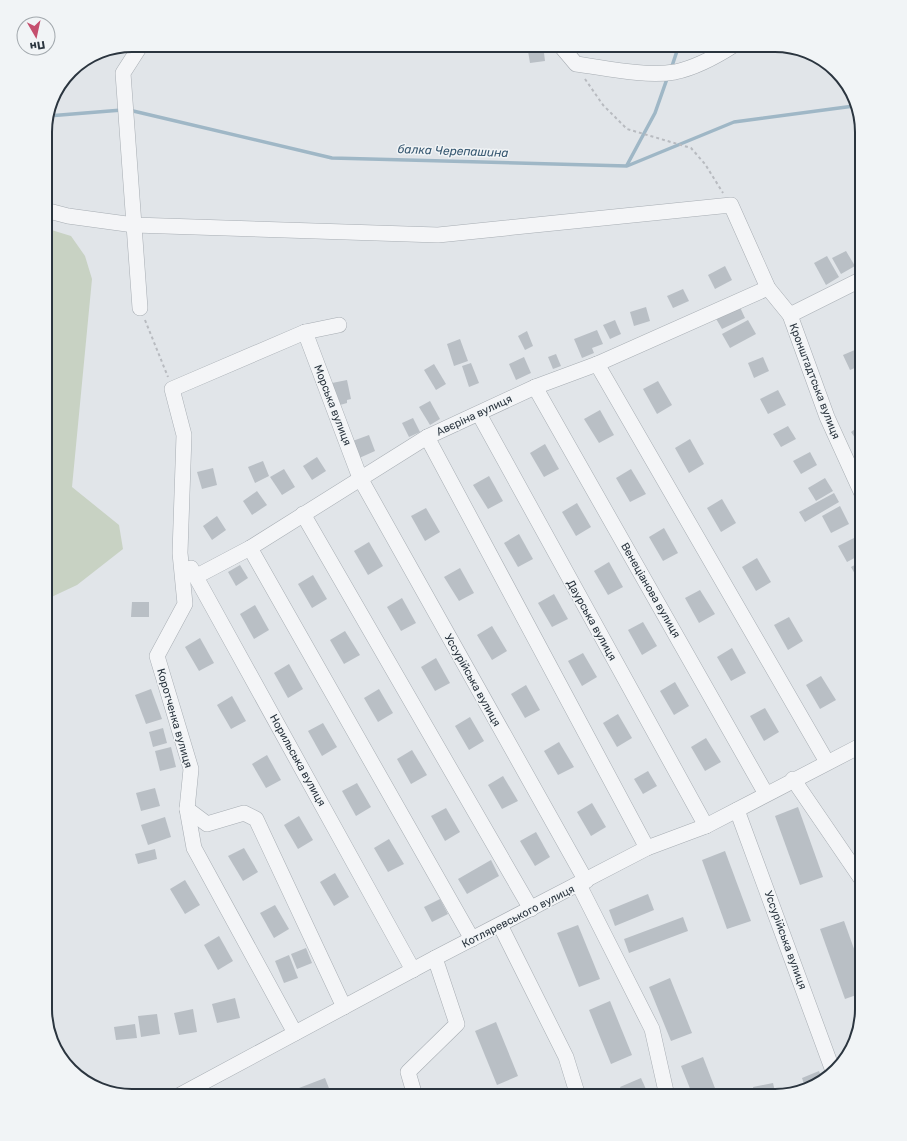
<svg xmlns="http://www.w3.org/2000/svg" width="907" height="1141" viewBox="0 0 907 1141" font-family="Rubik,sans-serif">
<rect width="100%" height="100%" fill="#e1e5e9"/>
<path fill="#c8d2c3" d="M45,228L71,236L85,256L92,279L72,487L119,525L123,549L77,585L45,600Z"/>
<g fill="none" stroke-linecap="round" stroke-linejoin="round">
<g stroke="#9fb7c6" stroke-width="3.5">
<path d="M671,69L679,45"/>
<path d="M129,110L332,158L627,166L734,122L854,106"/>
<path d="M48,116L122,110"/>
<path d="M627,165L655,113L668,76"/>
</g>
</g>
<g fill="#b9bfc5">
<path d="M527,45H543L545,61L530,63Z"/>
<path d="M846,251L855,266L841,274L832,258Z"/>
<path d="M827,256L839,277L826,285L814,263Z"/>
<path d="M725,266L732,280L715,289L708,275Z"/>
<path d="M683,289L689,301L673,308L667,296Z"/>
<path d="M739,305L745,318L722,329L715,317Z"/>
<path d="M646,307L650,321L634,326L630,312Z"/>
<path d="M615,320L621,334L610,339L603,325Z"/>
<path d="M748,320L756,334L730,348L722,334Z"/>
<path d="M597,330L603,344L592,348L594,353L582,358L574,339Z"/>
<path d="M527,331L533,346L525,350L518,336Z"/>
<path d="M460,339L468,361L454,366L447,344Z"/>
<path d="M857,349L862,359V365L850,370L843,355Z"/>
<path d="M556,354L561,366L553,369L548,357Z"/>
<path d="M524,357L531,373L516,380L509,364Z"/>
<path d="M763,357L769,371L754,378L748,363Z"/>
<path d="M471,363L479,383L469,387L462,366Z"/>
<path d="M434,364L446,384L436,390L424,370Z"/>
<path d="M347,380L351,399L347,400V403L340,405V402L337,403L332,383Z"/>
<path d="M658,381L672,405L657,414L643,389Z"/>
<path d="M862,385V400L860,401L854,389Z"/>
<path d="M778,390L786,405L768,414L760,399Z"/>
<path d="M430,401L440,419L430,425L419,407Z"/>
<path d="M600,410L614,435L599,443L584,419Z"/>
<path d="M413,418L420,432L409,437L402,423Z"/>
<path d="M862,424V444L860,445L851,432Z"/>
<path d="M788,426L796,439L781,447L773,434Z"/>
<path d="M369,435L375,451L357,459L350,442Z"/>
<path d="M690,439L704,464L689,473L675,448Z"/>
<path d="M545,444L559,469L544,477L530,453Z"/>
<path d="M810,452L817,465L801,474L793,461Z"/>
<path d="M317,457L326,471L312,480L303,466Z"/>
<path d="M263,461L269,476L255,483L248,467Z"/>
<path d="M213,468L217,485L202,489L197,472Z"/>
<path d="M284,469L295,487L282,495L270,477Z"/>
<path d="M631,469L646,494L630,502L616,478Z"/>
<path d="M489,476L503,501L488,509L473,485Z"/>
<path d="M825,478L833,491L816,501L808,488Z"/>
<path d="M257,491L267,505L252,515L243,501Z"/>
<path d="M834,493L839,502L805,522L799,512Z"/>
<path d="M722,499L736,523L721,532L707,508Z"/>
<path d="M577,503L591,527L576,536L562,512Z"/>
<path d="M840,506L849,524L831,533L822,516Z"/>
<path d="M426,508L440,532L425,541L411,516Z"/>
<path d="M217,516L226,530L212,540L203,526Z"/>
<path d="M664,528L678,553L663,561L649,537Z"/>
<path d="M519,534L533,559L518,567L504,543Z"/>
<path d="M856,537L862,547V554L847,562L838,546Z"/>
<path d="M369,542L383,566L368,575L354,551Z"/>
<path d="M757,558L771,582L756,591L742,567Z"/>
<path d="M862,561V582L860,583L851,567Z"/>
<path d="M609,562L623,587L608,595L594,571Z"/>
<path d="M240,565L248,578L236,586L228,572Z"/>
<path d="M460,568L474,593L459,601L444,577Z"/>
<path d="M313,575L327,599L312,608L298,584Z"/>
<path d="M700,590L715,614L699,623L685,598Z"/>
<path d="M554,594L568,619L552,627L538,603Z"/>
<path d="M402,598L416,623L401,631L387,607Z"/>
<path d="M132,602H149V617H131Z"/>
<path d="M255,605L269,630L254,639L240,614Z"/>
<path d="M789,617L803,641L788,650L774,625Z"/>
<path d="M643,622L657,646L642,655L628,630Z"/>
<path d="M492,626L507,651L492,660L477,635Z"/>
<path d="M345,631L360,655L344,664L330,640Z"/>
<path d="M200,638L214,663L199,671L185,647Z"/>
<path d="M732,648L746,673L731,681L717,657Z"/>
<path d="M583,653L597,677L582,686L568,661Z"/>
<path d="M436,658L450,683L435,691L421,667Z"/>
<path d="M289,664L303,689L288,698L274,673Z"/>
<path d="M821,676L836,700L820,709L806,685Z"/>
<path d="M675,682L689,706L674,715L660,691Z"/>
<path d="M526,685L540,710L525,718L511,694Z"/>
<path d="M151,689L162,719L146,724L135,695Z"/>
<path d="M379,689L393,713L378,722L364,698Z"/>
<path d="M232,696L246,721L231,729L217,705Z"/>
<path d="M765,708L779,732L764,741L750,716Z"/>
<path d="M618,714L632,738L617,747L603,723Z"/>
<path d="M470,717L484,741L469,750L455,726Z"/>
<path d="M323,723L337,747L322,756L308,731Z"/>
<path d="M163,728L167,743L153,747L149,732Z"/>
<path d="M706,738L721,762L705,771L691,747Z"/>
<path d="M559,742L574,767L558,775L544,751Z"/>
<path d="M171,747L176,767L160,771L155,751Z"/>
<path d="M412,750L427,775L411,784L397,759Z"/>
<path d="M267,755L281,780L266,788L252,764Z"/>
<path d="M648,771L657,786L643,794L634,779Z"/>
<path d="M503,776L518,801L502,809L488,785Z"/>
<path d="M357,783L371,807L356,816L342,791Z"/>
<path d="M155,788L160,806L141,811L136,793Z"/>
<path d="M592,803L606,827L591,836L577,812Z"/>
<path d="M798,807L823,877L800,885L775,816Z"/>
<path d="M446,808L460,832L445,841L431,816Z"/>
<path d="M299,816L313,840L298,849L284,825Z"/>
<path d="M165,817L171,837L148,845L141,825Z"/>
<path d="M536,832L550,857L535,866L520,841Z"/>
<path d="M389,839L404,864L388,872L374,848Z"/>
<path d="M244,848L258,872L243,881L228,856Z"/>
<path d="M155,849L157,859L138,864L135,854Z"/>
<path d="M725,851L751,921L727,929L702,860Z"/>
<path d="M491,860L499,876L467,894L458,879Z"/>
<path d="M335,873L349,897L334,906L320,882Z"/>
<path d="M185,880L200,905L185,914L170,889Z"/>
<path d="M648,894L654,910L615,926L609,910Z"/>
<path d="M440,899L448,914L432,922L424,907Z"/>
<path d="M275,905L289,929L274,938L260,913Z"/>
<path d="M683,917L688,931L629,953L624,939Z"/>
<path d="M844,921L862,971V993L845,999L820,929Z"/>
<path d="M578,925L600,979L579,987L557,933Z"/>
<path d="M219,936L233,961L218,970L204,945Z"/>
<path d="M306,948L312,963L297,969L291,954Z"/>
<path d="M289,955L298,978L284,983L275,961Z"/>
<path d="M670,978L692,1033L671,1041L649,987Z"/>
<path d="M235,998L240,1018L217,1023L212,1004Z"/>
<path d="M610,1001L632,1055L611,1064L589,1010Z"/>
<path d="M193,1009L197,1032L179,1035L174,1013Z"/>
<path d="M157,1014L160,1034L141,1037L138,1016Z"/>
<path d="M496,1022L518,1076L497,1085L475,1031Z"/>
<path d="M135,1024L137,1038L116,1040L114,1027Z"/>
<path d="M703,1057L718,1096H693L681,1066Z"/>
<path d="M819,1071L823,1081L805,1087L802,1078Z"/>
<path d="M325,1078L332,1096L343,1091L345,1096H303L299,1088Z"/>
<path d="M641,1078L649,1096H624L620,1087Z"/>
<path d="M773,1083L776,1096H755L753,1087Z"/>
</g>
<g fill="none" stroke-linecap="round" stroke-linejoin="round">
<g stroke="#a7adb3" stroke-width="16">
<g id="minor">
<path d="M560,45L576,64C606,68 645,77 675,72C694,68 717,56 734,45"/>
<path d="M45,210L68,216L134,225L438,235L731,205L768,288L790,315L827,417L862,494"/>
<path d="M140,308L123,73L141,45"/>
<path d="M790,315L862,279"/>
<path d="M305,332L360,478L586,881"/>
<path d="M597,364L827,762"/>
<path d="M535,387L766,794"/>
<path d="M479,414L706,826"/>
<path d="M427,437L647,848"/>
<path d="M303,514L531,909"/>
<path d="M250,548L472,939"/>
<path d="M191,568L413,970"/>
<path d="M197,576L250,548L427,437L535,387L597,364L768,288"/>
<path d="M793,779L862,880"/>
<path d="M187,809L207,824L244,813L256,819L344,1007"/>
<path d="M737,810L833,1071"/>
<path d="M579,885L652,1029L667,1096"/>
<path d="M500,925L566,1057L578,1096"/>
<path d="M295,1033L194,848L187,809L191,769L157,656L185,604L180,553L184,435L172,389L305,332L339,325"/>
<path d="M178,1096L435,958L647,848L706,826L862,745"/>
<path d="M415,1096L408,1072L457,1024L435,958"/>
</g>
</g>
<g stroke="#b8bbc0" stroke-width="2" stroke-dasharray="3 3" stroke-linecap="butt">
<path d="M585,79L603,105L627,129L691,148L705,164L723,193"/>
<path d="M145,320L168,377"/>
</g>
<use href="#minor" stroke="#f4f5f7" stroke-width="15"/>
</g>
<g text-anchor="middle" stroke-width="3" stroke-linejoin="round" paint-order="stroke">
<g font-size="11" fill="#2b353f" stroke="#f1f4f6">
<text transform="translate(815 381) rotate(69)" y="4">Кронштадтська вулиця</text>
<text transform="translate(333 405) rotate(69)" y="4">Морська вулиця</text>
<text transform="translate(474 415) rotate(-25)" y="4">Авєріна вулиця</text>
<text transform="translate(651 590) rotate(60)" y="4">Венеціанова вулиця</text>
<text transform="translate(592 620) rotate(61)" y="4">Даурська вулиця</text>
<text transform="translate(473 680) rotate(61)" y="4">Уссурійська вулиця</text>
<text transform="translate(175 718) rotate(74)" y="4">Коротченка вулиця</text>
<text transform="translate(298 760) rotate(61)" y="4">Норильська вулиця</text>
<text transform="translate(518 916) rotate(-27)" y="4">Котляревського вулиця</text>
<text transform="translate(786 940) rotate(70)" y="4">Уссурійська вулиця</text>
</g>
<g font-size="12" font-style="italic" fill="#375871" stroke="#f1f4f6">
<text transform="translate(453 151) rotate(2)" y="4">балка Черепашина</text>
</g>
</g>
<path d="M0 0H907V1141H0ZM132 52H775A80 80 0 0 1 855 132V1009A80 80 0 0 1 775 1089H132A80 80 0 0 1 52 1009V132A80 80 0 0 1 132 52Z" fill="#f1f4f6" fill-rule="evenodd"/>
<path fill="none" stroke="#2b353f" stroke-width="2" d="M132 52H775A80 80 0 0 1 855 132V1009A80 80 0 0 1 775 1089H132A80 80 0 0 1 52 1009V132A80 80 0 0 1 132 52Z"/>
<g transform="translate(36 36) rotate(171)"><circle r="19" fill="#f1f4f6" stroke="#a2a8ad"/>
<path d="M0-3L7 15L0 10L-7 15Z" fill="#c54f6e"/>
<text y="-6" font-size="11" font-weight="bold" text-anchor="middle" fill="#2b353f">Пн</text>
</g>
</svg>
